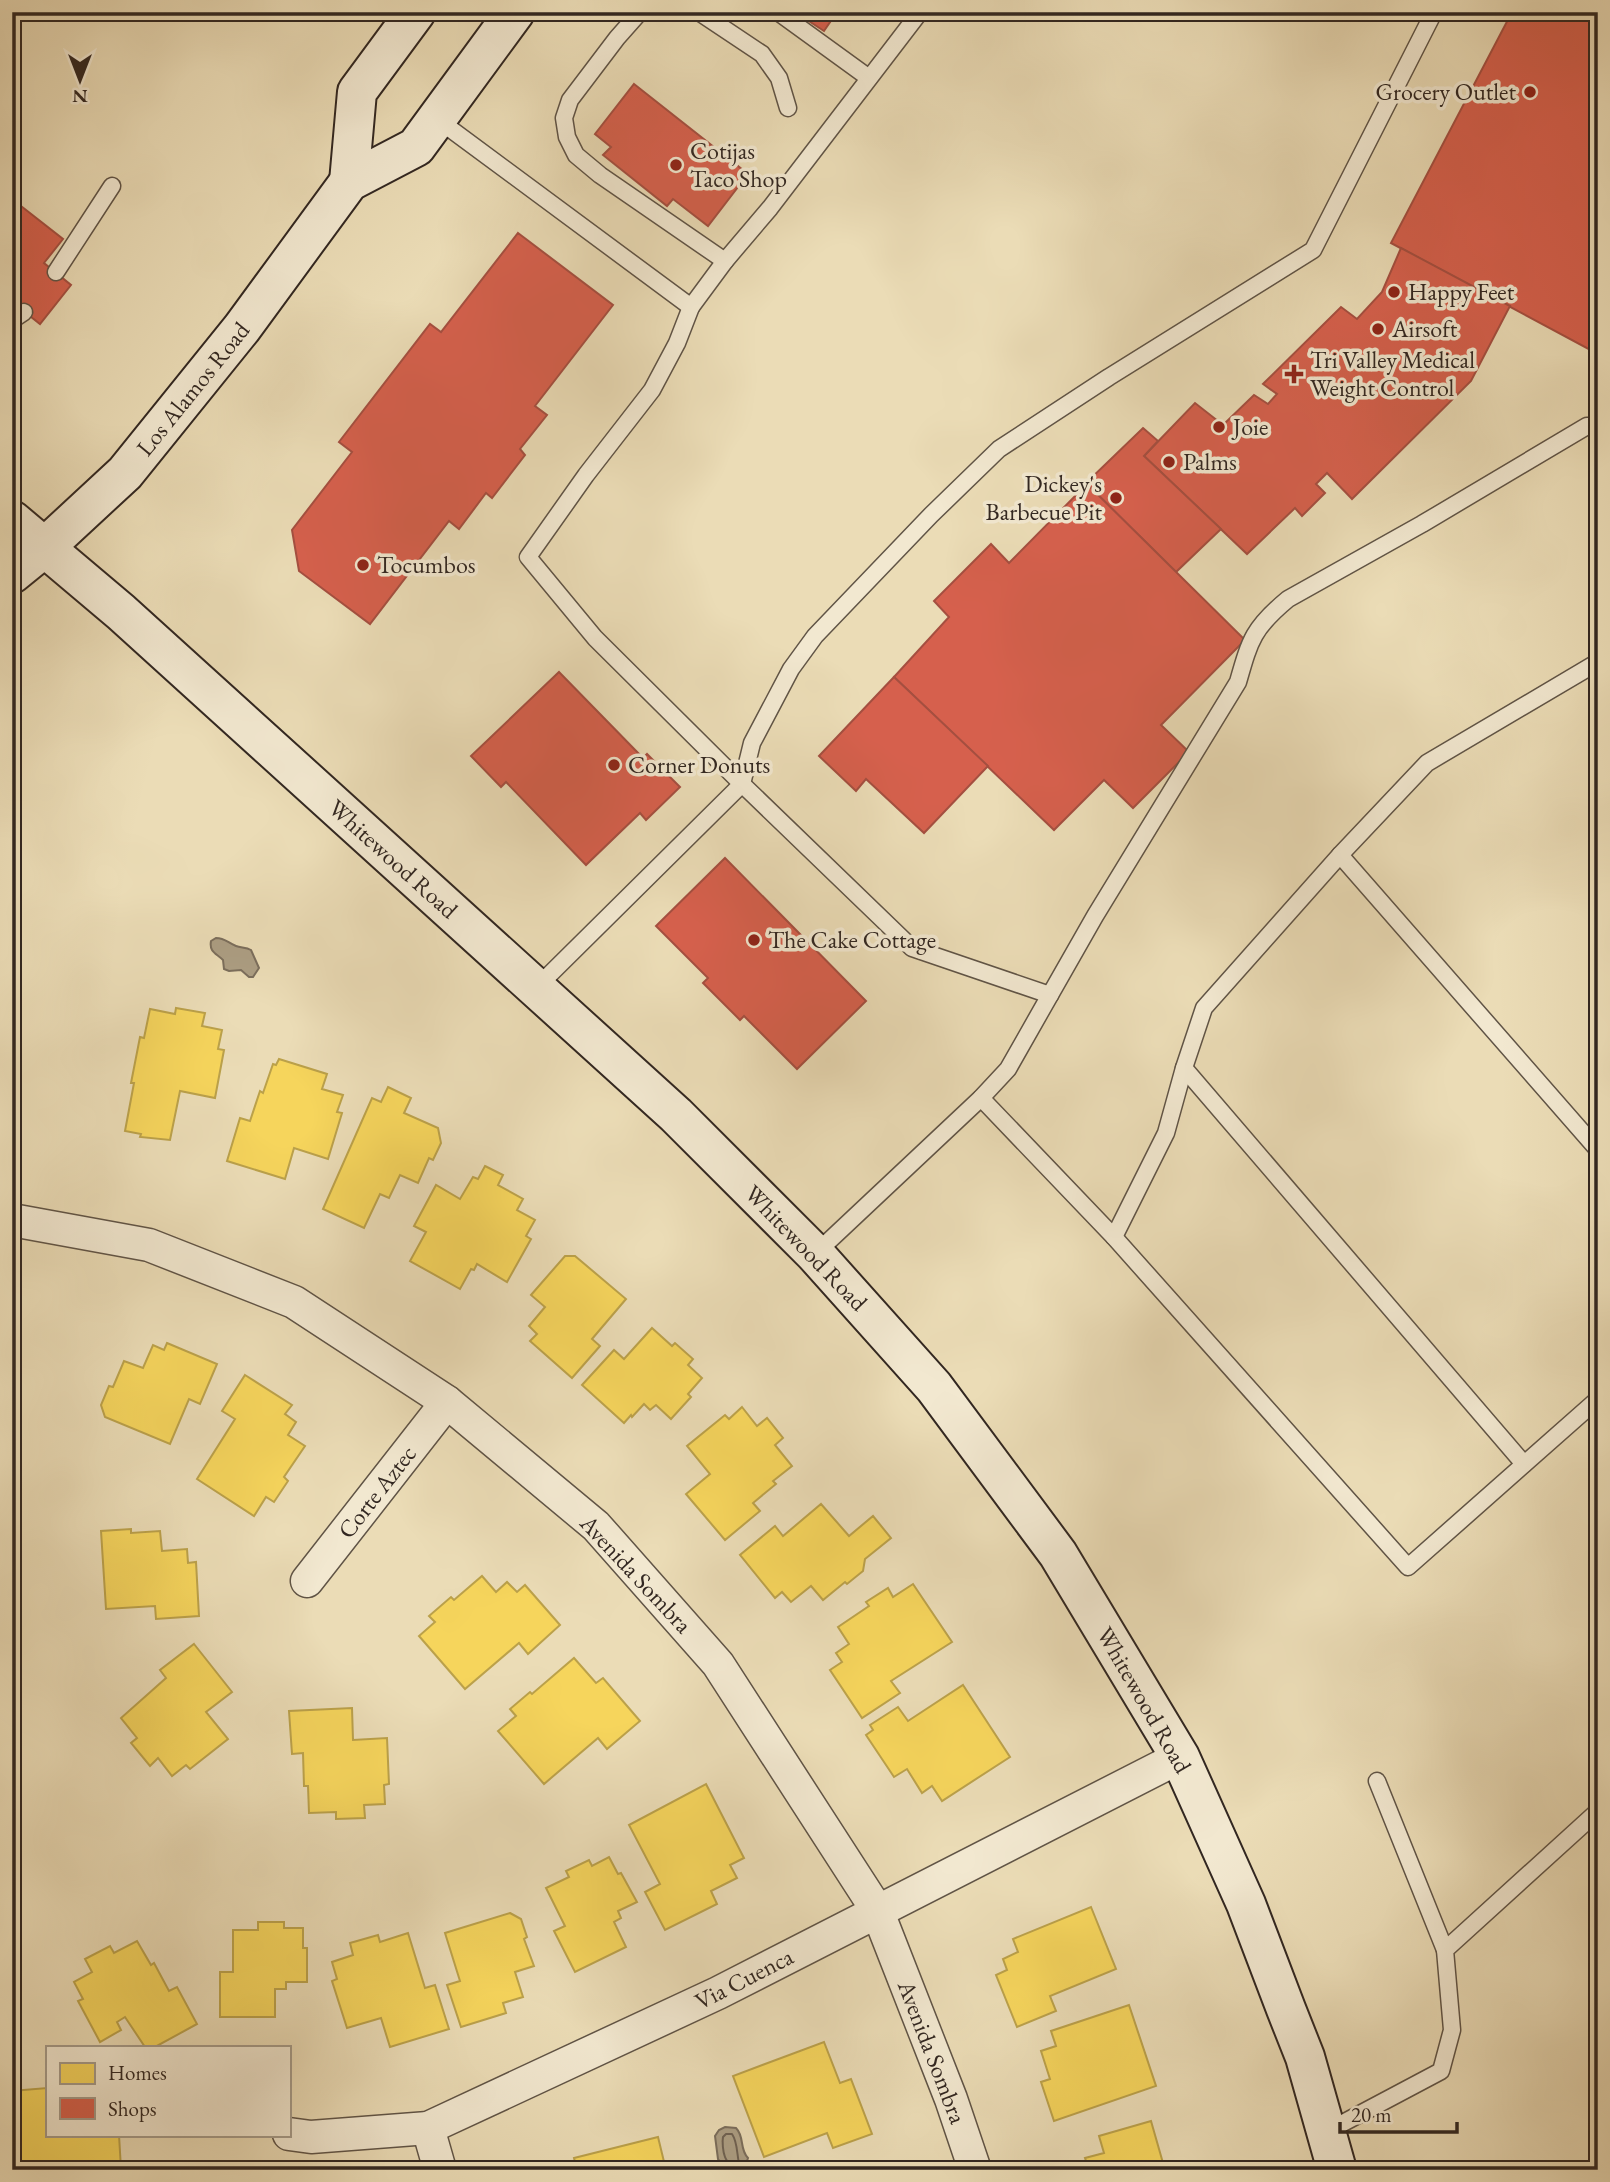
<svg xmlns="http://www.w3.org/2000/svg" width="1610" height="2182" viewBox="0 0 1610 2182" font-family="'EB Garamond',serif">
<rect width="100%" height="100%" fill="#ebdcb6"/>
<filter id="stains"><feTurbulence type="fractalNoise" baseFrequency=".00286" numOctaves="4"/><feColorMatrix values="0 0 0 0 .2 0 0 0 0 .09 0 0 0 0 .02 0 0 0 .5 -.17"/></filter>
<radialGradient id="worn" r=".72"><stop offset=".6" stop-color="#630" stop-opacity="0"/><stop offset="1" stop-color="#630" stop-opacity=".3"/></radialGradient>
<g fill="#ac9e83" stroke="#7b6e5c" stroke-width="2">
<path d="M216,938C225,938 228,943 236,946C241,948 246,947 251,950L259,968L253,977H249L241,970L229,971L224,969L223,960C216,953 209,952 211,941Z"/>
<path d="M725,2127L736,2128C745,2137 739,2149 748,2158L746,2164L751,2170H726L718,2159L715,2136L719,2130Z"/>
</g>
<g fill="#f6d55c" stroke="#bba14a" stroke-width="2">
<path d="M176,1008L205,1013L202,1026L222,1030L218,1049L224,1050L215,1098L180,1091L170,1140L140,1137L141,1134L125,1131L134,1083H131L140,1037L144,1038L150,1009L175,1014Z"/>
<path d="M279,1059L327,1074L322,1089L343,1095L337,1112L342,1113L328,1159L294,1148L285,1179L227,1161L240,1118L250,1121L260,1091L263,1093L273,1064L276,1065Z"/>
<path d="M388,1087L411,1098L404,1113L438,1128L441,1143L433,1160L429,1158L418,1183L400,1175L389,1198L380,1194L364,1228L323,1209L372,1098L381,1102Z"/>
<path d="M485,1166L503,1175L498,1185L523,1199L517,1210L535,1220L526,1236L531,1239L507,1282L477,1264L474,1270L471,1269L460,1289L410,1261L426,1232L414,1226L436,1185L460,1199L473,1177L478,1179Z"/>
<path d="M565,1256H575L626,1299L592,1339L600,1346L572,1378L530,1341L537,1334L529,1326L545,1307L531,1295Z"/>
<path d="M652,1328L672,1346L675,1343L693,1359L688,1365L702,1378L688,1394L691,1397L671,1419L656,1405L650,1410L644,1404L632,1417L631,1415L624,1423L582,1385L614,1350L624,1359Z"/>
<path d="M167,1343L217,1364L200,1404L189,1399L170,1444L105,1417L101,1405L109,1386L113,1387L124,1361L143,1368L153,1345L164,1350Z"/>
<path d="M245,1375L292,1405L285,1414L296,1422L288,1435L305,1446L284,1477L288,1481L274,1502L266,1497L254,1516L197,1479L235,1419L222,1411Z"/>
<path d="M742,1407L757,1426L767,1418L783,1438L775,1445L792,1466L773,1481L776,1484L753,1503L760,1511L725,1540L686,1494L710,1474L687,1446L725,1415L729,1419Z"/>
<path d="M821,1504L849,1536L873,1516L891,1538L865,1559L863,1571L847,1584L845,1582L823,1600L811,1586L791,1602L782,1592L775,1598L740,1555L775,1526L783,1536Z"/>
<path d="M131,1529V1533L160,1531L162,1551L187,1549L188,1563L196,1562L199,1616L156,1619L155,1606L106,1609L101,1531Z"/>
<path d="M482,1576L496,1592L507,1582L517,1592L525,1585L560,1625L528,1654L519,1643L465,1689L419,1636L435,1622L429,1616L451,1597L454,1600Z"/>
<path d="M913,1584L952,1642L891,1681L900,1693L862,1718L830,1670L842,1662L836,1653L849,1644L838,1627L869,1606L866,1602L888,1588L893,1597Z"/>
<path d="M194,1644L232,1692L206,1712L228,1739L190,1769L186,1765L172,1776L158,1758L150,1766L131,1743L137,1738L121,1718L166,1678L160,1670Z"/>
<path d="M574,1658L596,1683L603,1678L640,1721L607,1749L598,1738L544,1784L498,1731L516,1716L510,1709L530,1692L532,1694Z"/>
<path d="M963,1685L1010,1757L942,1801L932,1786L922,1793L907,1769L894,1777L866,1735L873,1730L870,1725L898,1707L908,1721Z"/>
<path d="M352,1708L353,1740L387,1738L389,1784L384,1785L385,1804L364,1805L365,1818L336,1819V1812L309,1813L308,1786H304L303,1753L292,1754L289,1711Z"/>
<path d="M706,1784L744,1858L730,1865L737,1878L711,1891L717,1904L665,1930L645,1892L660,1884L629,1825Z"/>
<path d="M609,1857L618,1874L621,1873L637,1902L618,1911L621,1918L614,1922L626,1947L575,1972L554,1931L565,1926L546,1888L569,1877L566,1871L589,1860L592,1866Z"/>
<path d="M1091,1907L1116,1969L1050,1996L1056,2011L1017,2027L996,1975L1007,1970L1003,1959L1018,1952L1013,1939Z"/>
<path d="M510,1913L521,1919L527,1937L524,1939L534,1966L515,1972L523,1997L503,2003L506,2013L461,2027L447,1985L460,1981L445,1933Z"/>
<path d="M258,1922H284V1928H303V1948H307V1982H286V1989H275V2017H220V1972H233V1930H258Z"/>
<path d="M408,1933L425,1988L435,1985L449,2029L390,2047L381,2018L347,2028L332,1981L337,1979L332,1962L353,1955L350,1943L378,1935L380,1942Z"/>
<path d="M137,1941L151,1965L154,1963L169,1991L177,1987L197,2024L155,2047H145L125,2017L117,2022L121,2030L100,2042L78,2001L83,1999L74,1982L92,1972L85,1959L110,1946L114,1953Z"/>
<path d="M1129,2005L1156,2086L1054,2121L1041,2082L1050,2079L1041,2051L1056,2046L1051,2031Z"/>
<path d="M824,2042L840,2083L851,2079L872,2134L833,2148L827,2133L764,2157L733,2076Z"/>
<path d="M47,2088V2135H119L121,2169L91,2170V2163L49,2167V2164L19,2167L17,2145H12V2091Z"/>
<path d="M1151,2121L1165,2170H1089L1085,2158L1104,2153L1099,2136Z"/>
<path d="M658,2137L666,2170H577L574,2158Z"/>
</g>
<g fill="#d6604d" stroke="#a54f40" stroke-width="2">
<path d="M795,12H837L824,31Z"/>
<path d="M1512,12H1598V354L1391,243Z"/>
<path d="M634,84L748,174L708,226L673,199L667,206L603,155L611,147L595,134Z"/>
<path d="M12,199L63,239L44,263L71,285L40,324L16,305L12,309Z"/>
<path d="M518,233L613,305L535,406L547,415L520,449L525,455L492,498L486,493L459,529L449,521L370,624L299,571L292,530L352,452L339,442L430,324L441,332Z"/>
<path d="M1401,248L1510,306L1471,381L1352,499L1327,473L1316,484L1325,493L1302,516L1295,508L1247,554L1144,456L1195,403L1223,425L1254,395L1268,404L1277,394L1263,384L1341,307L1357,319L1382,292Z"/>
<path d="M1143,428L1158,441L1144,456L1221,529L1176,572L1087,484L1084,485Z"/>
<path d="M1087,484L1245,640L1161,725L1189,752L1133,808L1104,780L1054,830L894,677L949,617L934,601L991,544L1009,563Z"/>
<path d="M559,672L643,758L647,754L680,787L646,820L640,813L586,865L506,782L501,787L471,756Z"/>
<path d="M894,677L988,766L924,833L866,779L856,791L819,756Z"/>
<path d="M725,858L866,1001L797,1069L744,1016L740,1020L703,983L708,978L656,926Z"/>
</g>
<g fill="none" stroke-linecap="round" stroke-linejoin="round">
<path stroke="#6f6252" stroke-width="2" d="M732,2170C731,2163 727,2163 725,2157C723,2152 722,2142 723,2137L726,2134H732C739,2144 736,2159 741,2170"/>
<g stroke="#605446" stroke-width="19">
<g id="lane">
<path d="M640,12L617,38L570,100L564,118L567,137L576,155L600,175L725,261"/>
<path d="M699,12L762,54L779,78L788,108"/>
<path d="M778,12L869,78"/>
<path d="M437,119L691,307L725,261L770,208L920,12"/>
<path d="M56,272L112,186"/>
<path d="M691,307L677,343L652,390L586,475L528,557L595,638L742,784"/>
<path d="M12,320L24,312"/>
<path d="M742,784L752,743L791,669L815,636L931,515L999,449L1109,377L1313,250L1434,12"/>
<path d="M1340,855L1598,1150"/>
<path d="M536,988L742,784L912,948L1050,995L1008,1069L981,1098L815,1254"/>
<path d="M1050,995L1095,916L1238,682C1250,640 1253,628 1288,599L1422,524L1587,426H1598"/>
<path d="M1184,1068L1524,1464"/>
<path d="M981,1098L1114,1237L1408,1567L1598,1399"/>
<path d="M1114,1237L1166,1133L1184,1068L1204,1008L1340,855L1427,763L1598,662"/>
<path d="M1377,1781L1445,1950"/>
<path d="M1326,2132L1441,2071L1452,2030L1445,1950L1598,1811"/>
</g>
</g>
<g stroke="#605446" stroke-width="35">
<g id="street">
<path d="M12,1220L149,1245L294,1302L447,1402L596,1526L718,1664L877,1910L951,2099L975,2170"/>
<path d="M307,1581L447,1402"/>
<path d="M428,2128L440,2170"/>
<path d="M289,2134L311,2137L428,2128L718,1993L1180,1757"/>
</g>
</g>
<g stroke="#322721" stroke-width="42">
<g id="secondary">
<path d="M349,182L357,92L416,12"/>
<path d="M12,520L121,612L676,1115L815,1254L934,1387L1058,1554L1180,1757L1246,1904L1286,2009L1305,2057L1337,2170"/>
<path d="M12,574L44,548L125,473L242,328L349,182L416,147L515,12"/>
</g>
</g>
<use href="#lane" stroke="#f2e8d0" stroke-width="16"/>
<use href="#street" stroke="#f2e8d0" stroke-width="32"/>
<use href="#secondary" stroke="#f2e8d0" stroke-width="38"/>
</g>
<g fill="#8f2418" stroke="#f2e8d0" stroke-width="2.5">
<circle cx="1530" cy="92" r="7"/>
<circle cx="676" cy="165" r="7"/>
<circle cx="1394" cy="292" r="7"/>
<circle cx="1378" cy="329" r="7"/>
<path d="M1290.5 363.5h7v7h7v7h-7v7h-7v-7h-7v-7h7z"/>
<circle cx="1219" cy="427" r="7"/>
<circle cx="1169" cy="462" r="7"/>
<circle cx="1116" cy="498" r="7"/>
<circle cx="363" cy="565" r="7"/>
<circle cx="614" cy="765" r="7"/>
<circle cx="754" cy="940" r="7"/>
</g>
<g text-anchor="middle" stroke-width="7" stroke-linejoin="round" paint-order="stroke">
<g font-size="24" fill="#322721" stroke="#f2e8d0" text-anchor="start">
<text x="1516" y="100" text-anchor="end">Grocery Outlet</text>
<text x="690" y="159">Cotijas<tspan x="690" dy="28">Taco Shop</tspan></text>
<text x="1408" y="300">Happy Feet</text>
<text x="1392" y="337">Airsoft</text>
<text x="1310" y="368">Tri Valley Medical<tspan x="1310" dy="28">Weight Control</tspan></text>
<text x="1233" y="435">Joie</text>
<text x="1183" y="470">Palms</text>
<text x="1102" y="492" text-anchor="end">Dickey's<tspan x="1102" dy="28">Barbecue Pit</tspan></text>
<text x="377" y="573">Tocumbos</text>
<text x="628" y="773">Corner Donuts</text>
<text x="768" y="948">The Cake Cottage</text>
</g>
<g font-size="24" fill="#322721" stroke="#f2e8d0">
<text transform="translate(193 389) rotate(-51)" y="8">Los Alamos Road</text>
<text transform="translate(393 859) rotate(42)" y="8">Whitewood Road</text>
<text transform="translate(806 1248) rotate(46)" y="8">Whitewood Road</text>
<text transform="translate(377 1492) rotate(-52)" y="8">Corte Aztec</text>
<text transform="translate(636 1574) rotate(47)" y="8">Avenida Sombra</text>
<text transform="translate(1144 1700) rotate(60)" y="8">Whitewood Road</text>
<text transform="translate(744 1979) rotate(-27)" y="8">Via Cuenca</text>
<text transform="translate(932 2052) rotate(69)" y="8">Avenida Sombra</text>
</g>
</g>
<rect width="1610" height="2182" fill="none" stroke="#ebdcb6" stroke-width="42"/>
<rect x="14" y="14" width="1582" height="2154" fill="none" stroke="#322721" stroke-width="3.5"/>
<rect x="21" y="21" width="1568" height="2140" fill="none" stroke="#322721" stroke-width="2"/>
<rect x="46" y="2046" width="245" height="91" fill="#f2e8d0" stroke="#a59b8a" stroke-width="2"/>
<rect x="60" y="2063" width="35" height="21" fill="#f6d55c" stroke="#a59b8a" stroke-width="2"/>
<text x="108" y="2080" font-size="21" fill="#322721">Homes</text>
<rect x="60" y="2098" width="35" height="21" fill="#d6604d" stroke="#a59b8a" stroke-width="2"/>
<text x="108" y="2116" font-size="21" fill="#322721">Shops</text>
<g transform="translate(80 80) rotate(180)" stroke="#f2e8d0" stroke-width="5" paint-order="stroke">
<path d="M0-5L12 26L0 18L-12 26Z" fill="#322721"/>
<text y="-10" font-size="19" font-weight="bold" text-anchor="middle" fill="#322721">N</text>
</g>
<path d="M1340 2122v10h117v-10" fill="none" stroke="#322721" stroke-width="3.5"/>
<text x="1351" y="2122" font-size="21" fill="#322721" stroke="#f2e8d0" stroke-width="5" paint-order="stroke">20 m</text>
<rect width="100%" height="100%" filter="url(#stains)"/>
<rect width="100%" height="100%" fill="url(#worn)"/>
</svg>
